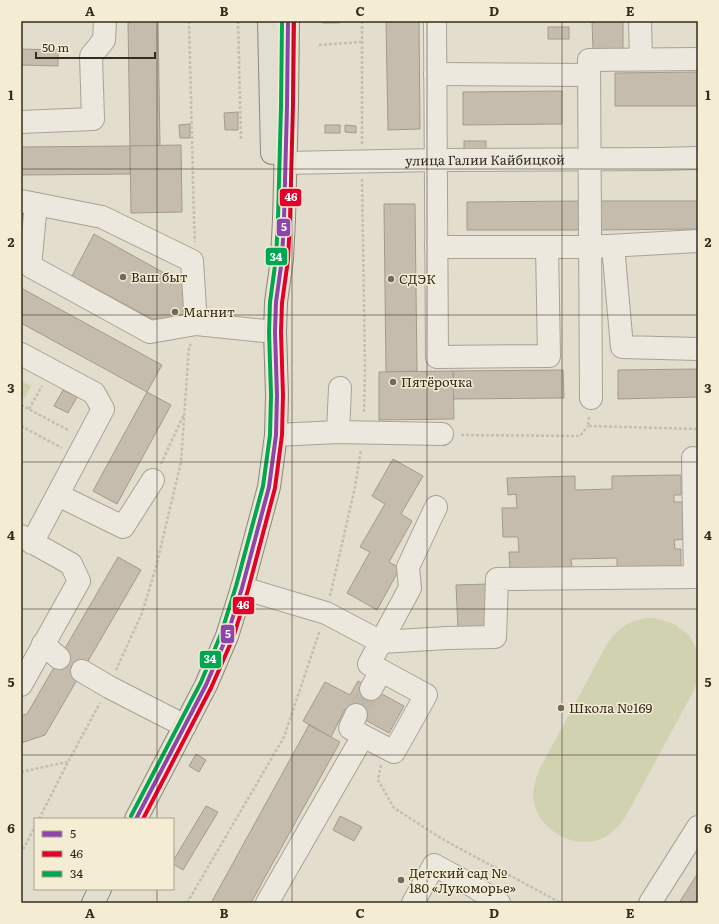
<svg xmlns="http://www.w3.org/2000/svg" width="719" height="924" viewBox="0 0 719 924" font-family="Literata,serif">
<rect width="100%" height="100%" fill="#e3ddcd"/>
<g fill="#d0d2b0">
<path d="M21,381L31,386L25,398L21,396Z"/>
<path d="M646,618H655L674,624L689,635L694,644L698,654V679L694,690L626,816C621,823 615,831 607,836C578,853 535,831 533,796C533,787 536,778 539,770L607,644C618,628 627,622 646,618Z"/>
</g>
<g fill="#c6bcae" stroke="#a3998c">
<path d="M128,21H158L160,146H130Z"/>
<rect x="323" y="21" width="16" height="2"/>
<path d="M386,21H419L420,129L388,130Z"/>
<path d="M592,21H623V50H593Z"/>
<rect x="548" y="27" width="21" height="12"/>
<path d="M21,49L58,50V66L21,65Z"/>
<path d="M698,72V106H615V73Z"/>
<path d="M562,91V124L463,125V92Z"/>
<path d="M238,112V130H225L224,113Z"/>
<path d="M190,124V138H180L179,125Z"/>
<rect x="325" y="125" width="15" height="8"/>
<path d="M345,125L356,126V133L345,132Z"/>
<rect x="464" y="141" width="22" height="10"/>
<path d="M181,145L182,212L131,213L130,146Z"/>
<path d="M130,146V174L21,175V147Z"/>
<path d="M579,201V230H467V202Z"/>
<path d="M596,201H698V229L597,230Z"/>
<path d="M384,204H415L417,371L386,372Z"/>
<path d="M94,234L175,279H184L186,318L152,319L72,276Z"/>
<path d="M21,288L162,365L147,392L21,323Z"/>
<path d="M698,369V397L618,399V370Z"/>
<path d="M563,370L564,398L453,399V371Z"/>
<path d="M453,371L454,419L379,420V372Z"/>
<path d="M63,390L77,397L68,413L54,406Z"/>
<path d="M147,392L171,405L117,504L93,491Z"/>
<path d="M393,459L423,476L401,514L412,521L389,562L400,568L377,610L347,593L370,552L360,547L385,504L372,496Z"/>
<path d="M681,475V495H674V502H688L689,539L674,540L675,549H681V566L617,567V558L571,559L572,567L510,569L509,552H519L518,537H503L502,508H517L516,494L508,495L507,478L575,476V490L612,489V476Z"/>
<path d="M118,557L141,570L45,735L21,743V716L27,714Z"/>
<path d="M488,584L490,628L458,629L456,585Z"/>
<path d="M358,681L404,706L389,733L345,709L331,737L303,721L325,682L350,695Z"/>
<path d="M309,725L340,742L264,879L251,903H211Z"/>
<path d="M196,754L206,760L199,772L189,766Z"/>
<path d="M206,806L218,812L183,870L173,864V861Z"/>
<path d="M340,816L362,827L354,841L333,830Z"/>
<path d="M698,873V903H679Z"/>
</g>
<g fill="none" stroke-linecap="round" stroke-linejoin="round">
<path stroke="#c0b9aa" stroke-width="22" stroke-dasharray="22 11" stroke-linecap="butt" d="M356,715L371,689"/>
<g stroke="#a8a296" stroke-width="24">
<g id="minor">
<path d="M435,21L437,357L549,356L547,247"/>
<path d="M640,21L641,59"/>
<path d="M435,74L589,75"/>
<path d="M21,122L93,119L91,56L104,40L105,21"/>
<path id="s1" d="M285,163L436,160L660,159L698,158"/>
<path d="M21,201L102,217L192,261L196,324L275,332"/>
<path d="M36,204L30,266L150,332L196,324"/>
<path d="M613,246L622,347L698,349"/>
<path d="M436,247H590L698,241"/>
<path d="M21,354L94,393L103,409L32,543"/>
<path d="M591,398L589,60L698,59"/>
<path d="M338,432L340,388"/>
<path d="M276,435L338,432L442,434"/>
<path d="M58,495L123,527L153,480"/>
<path d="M21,536L71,564L79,581L21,685"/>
<path d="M242,588L326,613L381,642L447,638L495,637L497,579L695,577L693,458"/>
<path d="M43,644L59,658"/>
<path d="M82,671L109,687L185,726"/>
<path d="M371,689L381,671"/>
<path d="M356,715L350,728L363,736"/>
<path d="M267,903L363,736L394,752L426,695L369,664L410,588L408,567L436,507"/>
<path d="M413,903L434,865L473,886L499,903"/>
<path d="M650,903L698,827"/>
</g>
</g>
<g stroke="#8d877d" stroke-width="24">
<g id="major">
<path d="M269,21L272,153"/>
<path d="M136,819L206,685L227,636L242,588L269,487L276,435L277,395L275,332L276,302L282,259L284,219L287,106L288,21"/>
<path d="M93,903L100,889"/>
</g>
</g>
<g stroke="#c3beb5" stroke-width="2.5" stroke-dasharray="3 2" stroke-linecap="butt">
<path d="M189,21L194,219L195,242"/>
<path d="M238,21L241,139"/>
<path d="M362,21V144"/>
<path d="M319,45L362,42"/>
<path d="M362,179L365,368L364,414"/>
<path d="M21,405L70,431"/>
<path d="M29,409L42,386"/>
<path d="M589,417L588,426L698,429"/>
<path d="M21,426L62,448"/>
<path d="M461,435L580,436L588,426"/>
<path d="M161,464L184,414"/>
<path d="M330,596L355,487L361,450"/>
<path d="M116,670L142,613L156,567L181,462L189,347L191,344"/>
<path d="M381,765L378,780L394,808L444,840L561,903"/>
<path d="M21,772L67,762"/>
<path d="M39,819L68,762L100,703"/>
<path d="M21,854L35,826"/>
<path d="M187,903L284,737L320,630"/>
</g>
<use href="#minor" stroke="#ece8de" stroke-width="22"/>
<use href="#major" stroke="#e2ded0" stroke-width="22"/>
<g stroke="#f4ecd3" stroke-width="7">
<path id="bus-1" d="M136,819L206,685L227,636L242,588L269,487L276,435L277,395L275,332L276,302L282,259L284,219L287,106L288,21"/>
</g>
<g stroke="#f4ecd3" stroke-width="7">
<path id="bus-2" d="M143,819L211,688L233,638L248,590L275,488L282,435L283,395L281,332L282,303L288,260L290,219L293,106L294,21"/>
</g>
<g stroke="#f4ecd3" stroke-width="7">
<path id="bus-3" d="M131,816L201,682L221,634L236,586L263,486L270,435L271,395L269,332L270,302L276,258L278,219L281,106L282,21"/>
</g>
<use href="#bus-1" stroke="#8e44ad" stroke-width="4"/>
<use href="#bus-2" stroke="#e4002b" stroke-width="4"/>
<use href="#bus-3" stroke="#00a651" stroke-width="4"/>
</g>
<path fill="none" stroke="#362b1f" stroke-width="1" stroke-opacity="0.55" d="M157,21V819M292,21V903M427,21V903M562,21V903M21,169H698M21,315H698M21,462H698M21,609H698M21,755H698M157,889V903"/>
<g fill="#73695c" stroke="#f4ecd3" stroke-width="1.5">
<circle cx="123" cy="277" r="4"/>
<circle cx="391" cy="279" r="4"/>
<circle cx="175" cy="312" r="4"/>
<circle cx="393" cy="382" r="4"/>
<circle cx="561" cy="708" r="4"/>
<circle cx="401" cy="880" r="4"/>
</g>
<g text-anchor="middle" stroke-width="3" stroke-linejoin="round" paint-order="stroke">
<g font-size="13" fill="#362b1f" stroke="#f4ecd3">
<text dy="5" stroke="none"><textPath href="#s1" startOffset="200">улица Галии Кайбицкой</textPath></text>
</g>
<g font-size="13" fill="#362b1f" stroke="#f4ecd3" text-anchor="start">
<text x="131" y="282">Ваш быт</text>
<text x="399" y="284">СДЭК</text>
<text x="183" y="317">Магнит</text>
<text x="401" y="387">Пятёрочка</text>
<text x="569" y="713">Школа №169</text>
<text x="409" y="878">Детский сад №<tspan x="409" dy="15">180 «Лукоморье»</tspan></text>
</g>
</g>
<g stroke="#f4ecd3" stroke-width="1.5">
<rect x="279" y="188" width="23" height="19" rx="4" fill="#e4002b"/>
<rect x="276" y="218" width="15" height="19" rx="4" fill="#8e44ad"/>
<rect x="265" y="247" width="23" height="19" rx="4" fill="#00a651"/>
<rect x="232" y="596" width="23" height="19" rx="4" fill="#e4002b"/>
<rect x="220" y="624" width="15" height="20" rx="4" fill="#8e44ad"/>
<rect x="199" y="650" width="23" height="19" rx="4" fill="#00a651"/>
</g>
<g font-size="11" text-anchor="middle" font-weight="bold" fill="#fff">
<text x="291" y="201">46</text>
<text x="284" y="231">5</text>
<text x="276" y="261">34</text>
<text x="243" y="609">46</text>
<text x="228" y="638">5</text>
<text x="210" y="663">34</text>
</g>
<rect width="719" height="924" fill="none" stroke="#f4ecd3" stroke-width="44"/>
<rect x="34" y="818" width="140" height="72" fill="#f4ecd3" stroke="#a89f8b"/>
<rect x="42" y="831" width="20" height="6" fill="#8e44ad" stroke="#a89f8b"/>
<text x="70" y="838" font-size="12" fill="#362b1f">5</text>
<rect x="42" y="851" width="20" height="6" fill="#e4002b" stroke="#a89f8b"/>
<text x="70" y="858" font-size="12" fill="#362b1f">46</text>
<rect x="42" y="871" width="20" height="6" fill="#00a651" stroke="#a89f8b"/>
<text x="70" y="878" font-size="12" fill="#362b1f">34</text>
<path d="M36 52v6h119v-6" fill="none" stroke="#362b1f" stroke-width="2"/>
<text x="42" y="52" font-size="12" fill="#362b1f" stroke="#f4ecd3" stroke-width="3" paint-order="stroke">50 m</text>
<rect x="22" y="22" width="675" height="880" fill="none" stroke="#362b1f" stroke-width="1.5"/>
<g font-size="13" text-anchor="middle" font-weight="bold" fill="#362b1f">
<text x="90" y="16">A</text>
<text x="224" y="16">B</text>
<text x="360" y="16">C</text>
<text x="494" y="16">D</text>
<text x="630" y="16">E</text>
<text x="11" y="100">1</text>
<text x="708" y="100">1</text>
<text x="11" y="247">2</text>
<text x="708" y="247">2</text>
<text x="11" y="393">3</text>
<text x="708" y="393">3</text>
<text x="11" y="540">4</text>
<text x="708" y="540">4</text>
<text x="11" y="687">5</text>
<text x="708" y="687">5</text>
<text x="11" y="833">6</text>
<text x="708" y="833">6</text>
<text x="90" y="918">A</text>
<text x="224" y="918">B</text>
<text x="360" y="918">C</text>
<text x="494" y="918">D</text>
<text x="630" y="918">E</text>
</g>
</svg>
